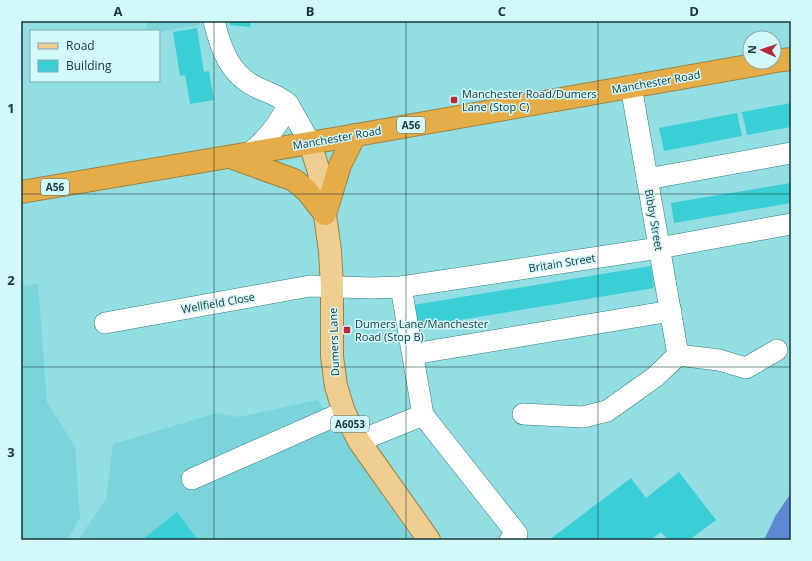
<svg xmlns="http://www.w3.org/2000/svg" width="812" height="561" viewBox="0 0 812 561" font-family="'Open Sans',sans-serif">
<rect width="100%" height="100%" fill="#92dee2"/>
<g fill="#7bd4d9">
<path d="M147,21H199V25L159,32L146,31Z"/>
<path d="M38,284L47,403L75,446L80,518L67,540H21V286Z"/>
<path d="M318,400L413,540H78L106,499L113,444L217,413L239,417Z"/>
</g>
<path fill="#5d89d2" d="M791,493V540H764L776,515Z"/>
<g fill="#3acfd6">
<path d="M230,21H251L250,27L230,25Z"/>
<path d="M197,28L204,72L209,71L214,100L190,104L185,75L180,76L173,32Z"/>
<path d="M791,103V127L747,135L742,112Z"/>
<path d="M737,113L742,136L664,151L659,128Z"/>
<path d="M791,183V203L674,223L671,203Z"/>
<path d="M651,266L654,288L417,327L413,305Z"/>
<path d="M679,472L716,520L689,540H668L661,532L650,540H549L631,478L646,498Z"/>
<path d="M177,512L198,540H142Z"/>
</g>
<g fill="none" stroke-linecap="round" stroke-linejoin="round">
<g stroke="#2f7e82" stroke-width="22">
<g id="minor">
<path d="M214,21C221,50 230,75 258,88C269,93 280,96 288,104L310,143"/>
<path d="M631,86L678,355"/>
<path d="M250,153C267,139 280,124 288,104"/>
<path d="M647,179L791,153"/>
<path d="M401,287L423,415L517,534L510,540"/>
<path d="M105,323L310,286L371,288L401,287L659,248L791,224"/>
<path d="M413,354L671,311"/>
<path d="M523,414L583,417L607,411L655,377L678,355L719,360L746,368L777,350"/>
<path d="M359,441L423,415"/>
<path d="M192,479L344,412"/>
</g>
</g>
<g stroke="#9c8342" stroke-width="24">
<path id="major" d="M310,143L319,172L330,251L332,287V356L336,386L344,412L359,441L429,540"/>
</g>
<g stroke="#9c8342" stroke-width="24">
<g id="highway">
<path d="M774,61L791,59"/>
<path d="M230,157L294,180L307,191L325,214"/>
<path d="M21,192L351,136L771,62"/>
<path d="M325,214L340,165L355,135"/>
</g>
</g>
<use href="#minor" stroke="#fff" stroke-width="21"/>
<use href="#major" stroke="#efce91" stroke-width="22"/>
<use href="#highway" stroke="#e4ad47" stroke-width="22"/>
</g>
<path fill="none" stroke="#163638" stroke-width="1" stroke-opacity="0.55" d="M214,21V540M406,21V540M598,21V540M21,194H791M21,367H791"/>
<g fill="#ba293b" stroke="#d3f8fa" stroke-width="1.5">
<rect x="450" y="96" width="8" height="8" rx="2"/>
<rect x="343" y="326" width="8" height="8" rx="2"/>
</g>
<g text-anchor="middle" stroke-width="3" stroke-linejoin="round" paint-order="stroke">
<g fill="#d3f8fa" stroke="#4f7072" stroke-width="1">
<rect x="397" y="117" width="28" height="16" rx="3"/>
<rect x="41" y="179" width="28" height="16" rx="3"/>
<rect x="331" y="416" width="38" height="16" rx="3"/>
</g>
<g font-size="10" font-weight="bold" fill="#163638">
<text x="411" y="129">A56</text>
<text x="55" y="191">A56</text>
<text x="350" y="428">A6053</text>
</g>
<g font-size="11" fill="#163638" stroke="#d3f8fa">
<text transform="translate(656 82) rotate(-10)" y="4">Manchester Road</text>
<text transform="translate(337 138) rotate(-10)" y="4">Manchester Road</text>
<text transform="translate(654 220) rotate(80)" y="4">Bibby Street</text>
<text transform="translate(562 263) rotate(-9)" y="4">Britain Street</text>
<text transform="translate(218 303) rotate(-10)" y="4">Wellfield Close</text>
<text transform="translate(334 342) rotate(-92)" y="4">Dumers Lane</text>
</g>
<g font-size="11" fill="#163638" stroke="#d3f8fa" text-anchor="start">
<text x="462" y="98">Manchester Road/Dumers<tspan x="462" dy="13">Lane (Stop C)</tspan></text>
<text x="355" y="328">Dumers Lane/Manchester<tspan x="355" dy="13">Road (Stop B)</tspan></text>
</g>
</g>
<rect width="812" height="561" fill="none" stroke="#d3f8fa" stroke-width="44"/>
<rect x="30" y="30" width="130" height="52" fill="#d3f8fa" stroke="#87aaac"/>
<rect x="38" y="43" width="20" height="6" fill="#efce91" stroke="#87aaac"/>
<text x="66" y="50" font-size="12" fill="#163638">Road</text>
<rect x="38" y="60" width="20" height="12" fill="#3acfd6" stroke="#87aaac"/>
<text x="66" y="70" font-size="12" fill="#163638">Building</text>
<g transform="translate(762 50) rotate(273)"><circle r="19" fill="#d3f8fa" stroke="#87aaac"/>
<path d="M0-3L7 15L0 10L-7 15Z" fill="#ba293b"/>
<text y="-6" font-size="11" font-weight="bold" text-anchor="middle" fill="#163638">N</text>
</g>
<rect x="22" y="22" width="768" height="517" fill="none" stroke="#163638" stroke-width="1.5"/>
<g font-size="13" text-anchor="middle" font-weight="bold" fill="#163638">
<text x="118" y="16">A</text>
<text x="310" y="16">B</text>
<text x="502" y="16">C</text>
<text x="694" y="16">D</text>
<text x="11" y="113">1</text>
<text x="11" y="285">2</text>
<text x="11" y="457">3</text>
</g>
</svg>
